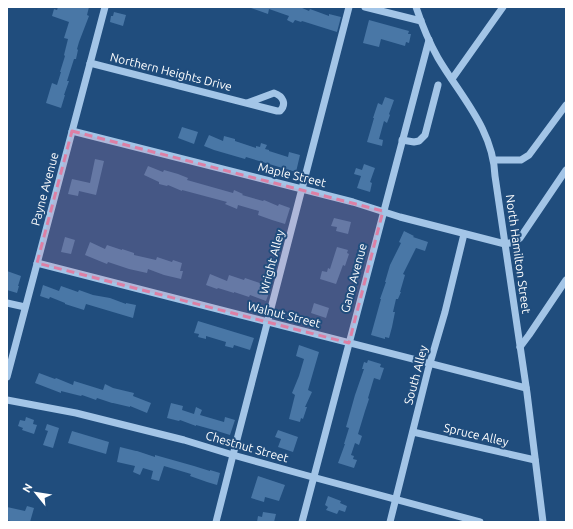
<svg xmlns="http://www.w3.org/2000/svg" width="573" height="529" viewBox="0 0 573 529" font-family="Ubuntu,sans-serif">
<rect width="100%" height="100%" fill="#204d7d"/>
<g fill="#4977a6">
<path d="M58,7H89L87,15L89,16L79,42L77,49L78,50L76,59H74L67,81H69L64,95H65L61,108L46,103L52,83L57,85L61,72H60L65,56L64,55L68,39L64,38L69,22L52,16L54,9L57,10Z"/>
<path d="M251,7H300L309,11L310,9L329,16V14L341,17L337,32L302,21L301,22L295,20L293,23L287,20L289,16L269,9L268,14L251,8Z"/>
<path d="M114,12L126,15L123,26L110,22L111,16H113Z"/>
<path d="M369,20L409,31L408,34H411L409,43L406,42L405,46L381,39L379,47L363,43Z"/>
<path d="M385,97L394,100L389,114L390,115L387,123L384,121L379,139L383,140L382,146L367,142L374,118H373L378,103L382,105Z"/>
<path d="M182,127L198,132L194,144L178,138Z"/>
<path d="M209,135L223,141L224,136L235,139V141L256,148V146L260,147L261,143L267,145L265,149L269,150V151L288,157L289,152L300,155L296,172L246,157L245,159L214,150L204,146Z"/>
<path d="M95,159L104,161L96,195L79,191L78,196L68,194L72,179L90,183Z"/>
<path d="M364,164L375,168L370,182L372,183L370,192L357,188L361,176L354,174L356,168L362,170Z"/>
<path d="M148,166L163,172L164,170L178,174L188,178L187,180L233,193L234,190L243,194L242,195L263,201L264,200L278,206L279,204L290,208L285,224L272,220L258,215L259,211L238,205L237,209L225,204L227,202L182,190V191L168,185L167,186L159,184V182L144,175Z"/>
<path d="M334,218L351,222L348,234L336,231L337,227L331,226Z"/>
<path d="M404,231L414,236L413,237L428,242L425,251L416,248L403,274L405,275L400,292H401L398,299H396L393,312H395L392,327L389,338L385,337V339L371,335L381,299H380L386,282H385L390,265L401,243L399,242Z"/>
<path d="M65,237L75,240L71,254L61,252Z"/>
<path d="M90,242L105,249L107,245L122,250V249L134,253V255L156,260L157,257L172,262L173,260L182,263L180,271H183L181,279L164,275L148,269L147,273L129,269L108,262L107,264L102,262L85,255Z"/>
<path d="M337,247L348,250L347,253L349,254L345,266L343,265L336,284L320,279L322,271L327,272L328,268L330,269Z"/>
<path d="M7,271L21,276L18,286H19L17,293L7,290Z"/>
<path d="M210,274L227,281L229,275L244,280L245,278L271,287L266,301L250,295L249,297L234,292V293L218,288L217,289L206,285Z"/>
<path d="M43,285L59,291L61,286L78,292L79,290L93,295L110,298L126,304V303L136,305L133,318L86,304L84,310L65,304V303L50,297L49,299L40,296Z"/>
<path d="M314,303L329,308L326,318L311,313Z"/>
<path d="M198,321L254,338L250,350L234,345L233,348L225,346L226,342L206,336V339L198,337L199,334L194,333Z"/>
<path d="M299,345L319,352L308,390L312,392L305,407H307L303,419L301,418L300,422L289,419L295,395L292,393L299,376L304,359L296,356Z"/>
<path d="M368,360L381,364L380,367L384,368L380,380L374,378L368,398L369,399L365,411L358,434L362,436L359,445L355,443L351,455L354,456L353,459L357,460L354,468L338,463L345,444H344L349,428L346,427L355,395L364,369H362L364,362L367,363Z"/>
<path d="M39,373L55,379L56,378L73,385L74,381L103,390L105,384L113,388L134,393L133,396L151,403L147,413L130,406V407L113,403H112L97,398L96,400L82,395L81,396L61,391V393L35,383Z"/>
<path d="M171,403L183,406L182,410L194,414L196,407L202,410L200,415L224,422L225,417L235,420L230,435L214,430L196,425V426L180,420L179,421L167,418Z"/>
<path d="M26,417L34,420L33,424L37,425L34,434L22,430L23,428L18,426L20,420L25,421Z"/>
<path d="M47,424L59,428L53,448L43,445L48,431L45,430Z"/>
<path d="M278,430L298,437L293,452L278,447L281,439L275,437Z"/>
<path d="M72,431L109,442L106,454L68,443Z"/>
<path d="M120,447L136,451H137L155,457V455L194,466L210,471V470L220,473L217,485L207,482L190,476L191,474L164,466L159,481L151,479L153,471L143,468L140,475L133,472L135,466L117,462Z"/>
<path d="M258,476L285,485L279,501L265,497L264,502L251,498Z"/>
<path d="M328,496L341,501L340,503L347,506L345,512L339,510L337,514L326,510L328,507L325,505Z"/>
<path d="M27,506L34,508L30,522H14L7,520V507L25,511Z"/>
<path d="M263,512L276,514L274,522H257L258,516L262,517Z"/>
</g>
<g fill="none" stroke-linecap="round" stroke-linejoin="round">
<g stroke="#a3c5e7" stroke-width="7">
<path d="M365,7L421,21"/>
<path d="M416,7C422,25 429,42 438,58C461,97 493,129 495,176L527,393L543,522"/>
<path d="M90,63L277,111H280C287,104 283,96 274,93L247,103"/>
<path d="M452,79L503,7"/>
<path d="M72,131L302,189L353,202L400,217L505,244L514,242L520,238L566,170"/>
<path d="M402,140L414,142L419,141L425,135L438,85"/>
<path d="M494,160H521L529,155L566,105"/>
<path d="M37,263L526,388"/>
<path d="M7,303L25,307"/>
<path d="M520,347L529,335L566,280"/>
<path d="M7,377L105,7"/>
<path d="M7,400L76,413L184,440L233,455L305,475L480,522"/>
<path d="M413,432L535,460"/>
<path d="M216,522L233,455L349,7"/>
<path d="M302,522L429,40"/>
<path d="M390,522L428,370L445,312L464,234"/>
</g>
</g>
<path fill="#dd80a5" fill-opacity="0.2" stroke="#dd80a5" stroke-width="3" stroke-dasharray="8 5" stroke-linejoin="round" d="M72,131L383,211L349,343L37,263Z"/>
<g text-anchor="middle" stroke-width="4" stroke-linejoin="round" paint-order="stroke">
<g font-size="12" fill="#fff" stroke="#204d7d">
<text transform="translate(171 72) rotate(14)" y="4">Northern Heights Drive</text>
<text transform="translate(292 175) rotate(14)" y="4">Maple Street</text>
<text transform="translate(45 189) rotate(-75)" y="4">Payne Avenue</text>
<text transform="translate(518 254) rotate(82)" y="4">North Hamilton Street</text>
<text transform="translate(272 262) rotate(-75)" y="4">Wright Alley</text>
<text transform="translate(354 278) rotate(-75)" y="4">Gano Avenue</text>
<text transform="translate(284 315) rotate(14)" y="4">Walnut Street</text>
<text transform="translate(416 375) rotate(-75)" y="4">South Alley</text>
<text transform="translate(476 435) rotate(13)" y="4">Spruce Alley</text>
<text transform="translate(247 447) rotate(16)" y="4">Chestnut Street</text>
</g>
</g>
<rect width="573" height="529" fill="none" stroke="#ffffff" stroke-width="16"/>
<g transform="translate(36 493) rotate(300)" stroke="#204d7d" stroke-width="3" paint-order="stroke">
<path d="M0-3L7 15L0 10L-7 15Z" fill="#ffffff"/>
<text y="-6" font-size="11" font-weight="bold" text-anchor="middle" fill="#ffffff">N</text>
</g>
</svg>
